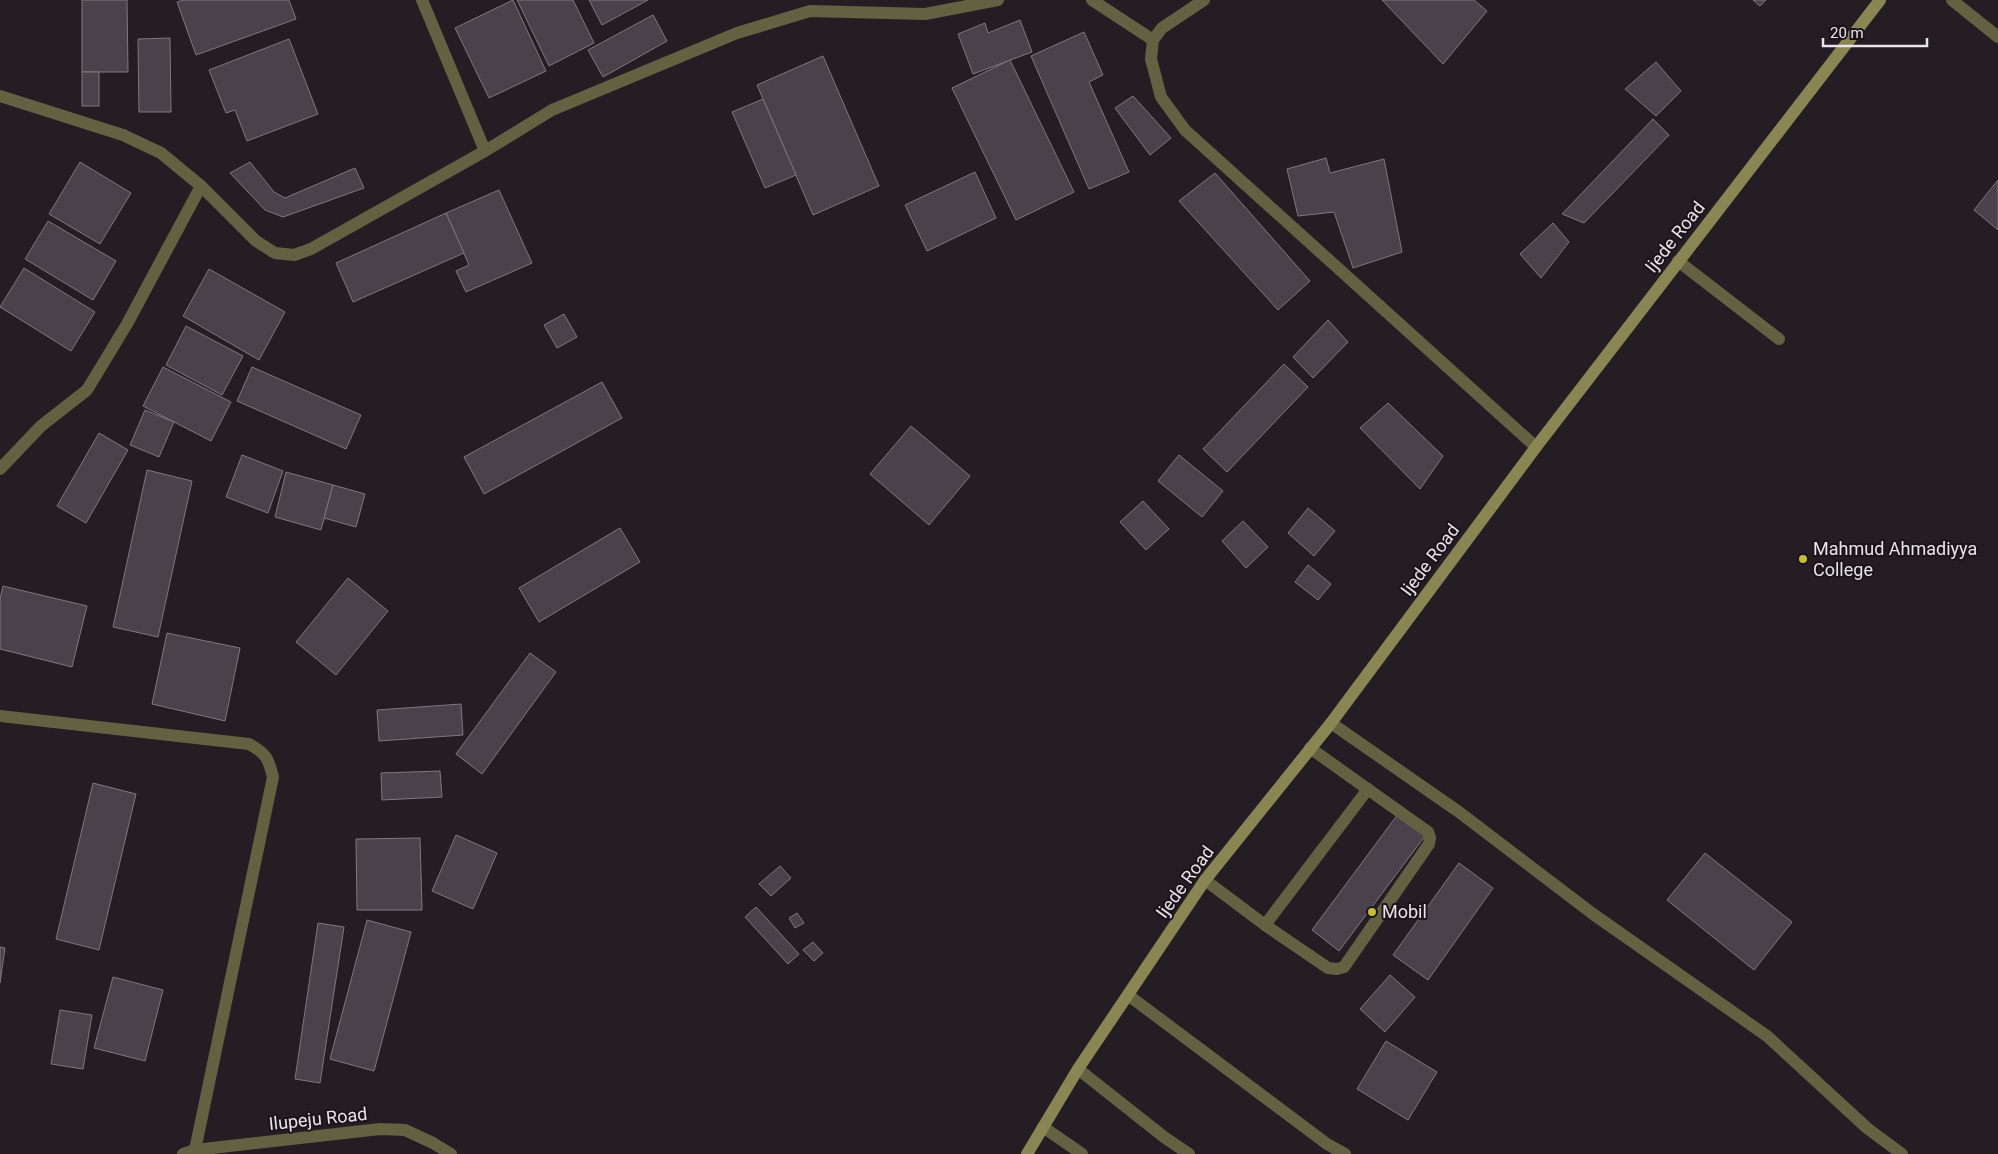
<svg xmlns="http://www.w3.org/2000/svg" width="1998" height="1154" viewBox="0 0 1998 1154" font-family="Roboto,sans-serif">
<rect width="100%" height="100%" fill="#241d24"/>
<g fill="#4a424a" stroke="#80767f">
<path d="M82,0H127L128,72H82Z"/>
<path d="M184,0H289L296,19L196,55L177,2Z"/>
<path d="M513,0L546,71L489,98L455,28Z"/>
<path d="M517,0H573L594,43L549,66Z"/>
<path d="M589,0H648L602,25Z"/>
<path d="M1382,0H1474L1487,11L1443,64Z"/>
<path d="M1753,0H1766L1760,6Z"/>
<path d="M653,15L667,41L603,77L588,50Z"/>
<path d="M1020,20L1032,52L973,74L958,34L985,23L988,33Z"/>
<path d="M1084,32L1103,75L1089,82L1129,172L1089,189L1031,56Z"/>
<path d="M170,38L171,112H139L138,39Z"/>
<path d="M289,39L318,114L247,141L235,110L226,113L209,70Z"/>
<path d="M823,56L879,186L813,215L757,85Z"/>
<path d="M1010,60L1074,192L1016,220L952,88Z"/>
<path d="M1656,62L1681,91L1656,116L1625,89Z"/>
<rect x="82" y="72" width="17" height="34"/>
<path d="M1133,96L1171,138L1150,155L1115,108Z"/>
<path d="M763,99L796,175L765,188L732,112Z"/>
<path d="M1653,119L1669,135L1584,223L1562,214Z"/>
<path d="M1326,158L1330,173L1384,159L1402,252L1353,268L1334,212L1298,216L1287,169Z"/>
<path d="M80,162L131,193L100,244L49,214Z"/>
<path d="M250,162L274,192L285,198L355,168L364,188L283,217L265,210L230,173Z"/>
<path d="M975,172L996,218L927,251L905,205Z"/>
<path d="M1215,173L1310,281L1278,310L1179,201Z"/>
<path d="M1998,180V230L1974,210Z"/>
<path d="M499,190L532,263L466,292L456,271L469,265L446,213Z"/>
<path d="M446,213L464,253L353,302L336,263Z"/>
<path d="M48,221L116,261L93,300L25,259Z"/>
<path d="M1553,223L1569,242L1541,278L1520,254Z"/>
<path d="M24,268L95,312L71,351L0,307Z"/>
<path d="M209,269L285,312L259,360L183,316Z"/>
<path d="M564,314L577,337L557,348L544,325Z"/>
<path d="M1328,320L1348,342L1313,378L1293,357Z"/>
<path d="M186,326L243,356L222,395L166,365Z"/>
<path d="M1284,364L1308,387L1227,472L1203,449Z"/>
<path d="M163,367L231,402L211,441L143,406Z"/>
<path d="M252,367L361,415L346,449L237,401Z"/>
<path d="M602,382L622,418L484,494L464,457Z"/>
<path d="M1388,403L1443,456L1420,489L1360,428Z"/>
<path d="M145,410L174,422L159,457L130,445Z"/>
<path d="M911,426L970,476L929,525L870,474Z"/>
<path d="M99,433L128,450L86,523L57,506Z"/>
<path d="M242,455L283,471L268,513L226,497Z"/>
<path d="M1179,455L1223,491L1202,517L1158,481Z"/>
<path d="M147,470L192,481L158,637L113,627Z"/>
<path d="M286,472L333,485L321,530L275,517Z"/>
<path d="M333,485L365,494L356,527L324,518Z"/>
<path d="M1143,501L1169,529L1146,550L1120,522Z"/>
<path d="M1308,508L1335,531L1314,556L1288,533Z"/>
<path d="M1243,521L1268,547L1246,568L1222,541Z"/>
<path d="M620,528L640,562L539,622L519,588Z"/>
<path d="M1308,565L1331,584L1318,600L1295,582Z"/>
<path d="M348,578L388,611L336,675L296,642Z"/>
<path d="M3,586L87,606L72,667L0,649V599Z"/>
<path d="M167,633L240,648L225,721L152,704Z"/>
<path d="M530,653L556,672L482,774L456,754Z"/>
<path d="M461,704L463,735L379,741L377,710Z"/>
<path d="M440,771L442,797L382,800L381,773Z"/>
<path d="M93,783L136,794L99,950L56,939Z"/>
<path d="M1398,814L1425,836L1339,951L1312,930Z"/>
<path d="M456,835L497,853L473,909L432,891Z"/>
<path d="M420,838L422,910H357L356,839Z"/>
<path d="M1705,853L1792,922L1754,970L1667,900Z"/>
<path d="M1459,863L1493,888L1428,980L1393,955Z"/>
<path d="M780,866L791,878L771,896L759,884Z"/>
<path d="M756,907L799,954L788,964L745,917Z"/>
<path d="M797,913L804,923L795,928L789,918Z"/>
<path d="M367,920L411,932L374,1071L330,1059Z"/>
<path d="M318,923L344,927L320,1083L295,1079Z"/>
<path d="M813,942L823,953L814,961L803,950Z"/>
<path d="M0,947L5,948L0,983Z"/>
<path d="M1390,975L1415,997L1385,1032L1360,1009Z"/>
<path d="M113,977L163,990L145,1061L94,1048Z"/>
<path d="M60,1010L92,1015L83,1069L51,1064Z"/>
<path d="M1386,1041L1437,1072L1408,1120L1357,1089Z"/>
</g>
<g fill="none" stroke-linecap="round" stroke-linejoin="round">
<g stroke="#646142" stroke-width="12">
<path d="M1678,261L1779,339"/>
<path d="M1205,880L1265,925L1328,968L1337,969L1344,967L1429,844L1430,838L1428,832L1310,748"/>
<path d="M1265,925L1368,789"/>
<path d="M1128,995L1327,1144L1345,1154"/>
<path d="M1043,1127L1082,1154"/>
</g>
<g stroke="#646142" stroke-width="12">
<path d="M422,0L485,151"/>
<path d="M1092,0L1153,40"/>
<path d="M1204,0L1162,28L1153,40L1151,59L1161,97L1185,130L1536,447"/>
<path d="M1952,0L1998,37"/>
<path d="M0,96L123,135L161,153L201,186L256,241L275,253L294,255L311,249L485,151L552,110L737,33L810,11L925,14L998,0"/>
<path d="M0,469L41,426L87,390L127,324L201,186"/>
<path d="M0,716L249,744C267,754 268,758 273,777L195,1150"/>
<path d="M1331,723L1459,812L1593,914L1767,1036L1867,1128L1902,1154"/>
<path d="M1078,1069L1164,1137L1189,1154"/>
<path d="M183,1154L195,1150L380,1129L405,1130L433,1143L451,1154"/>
</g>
<path stroke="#8a8654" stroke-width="12" d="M1027,1154L1078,1069L1205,880L1331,723L1536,447L1880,0"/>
</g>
<g fill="#c7bb3b" stroke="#1b141b" stroke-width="2">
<circle cx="1803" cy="559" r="5"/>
<circle cx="1372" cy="912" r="5"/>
</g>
<g text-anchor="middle" stroke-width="4" stroke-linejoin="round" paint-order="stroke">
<g font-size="18" fill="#e9e4e9" stroke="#1b141b">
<text transform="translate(1675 237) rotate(-52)" y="6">Ijede Road</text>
<text transform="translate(1430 560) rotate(-53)" y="6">Ijede Road</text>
<text transform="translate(1185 882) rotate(-54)" y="6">Ijede Road</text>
<text transform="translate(318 1119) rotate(-6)" y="6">Ilupeju Road</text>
</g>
<g font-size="18" fill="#e9e4e9" stroke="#1b141b" text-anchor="start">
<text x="1813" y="555">Mahmud Ahmadiyya<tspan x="1813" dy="21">College</tspan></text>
<text x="1382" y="918">Mobil</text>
</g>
</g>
<path d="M1823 38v8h104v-8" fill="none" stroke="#e9e4e9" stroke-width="2.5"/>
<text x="1830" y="38" font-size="15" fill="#e9e4e9" stroke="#1b141b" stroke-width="4" paint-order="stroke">20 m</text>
</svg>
